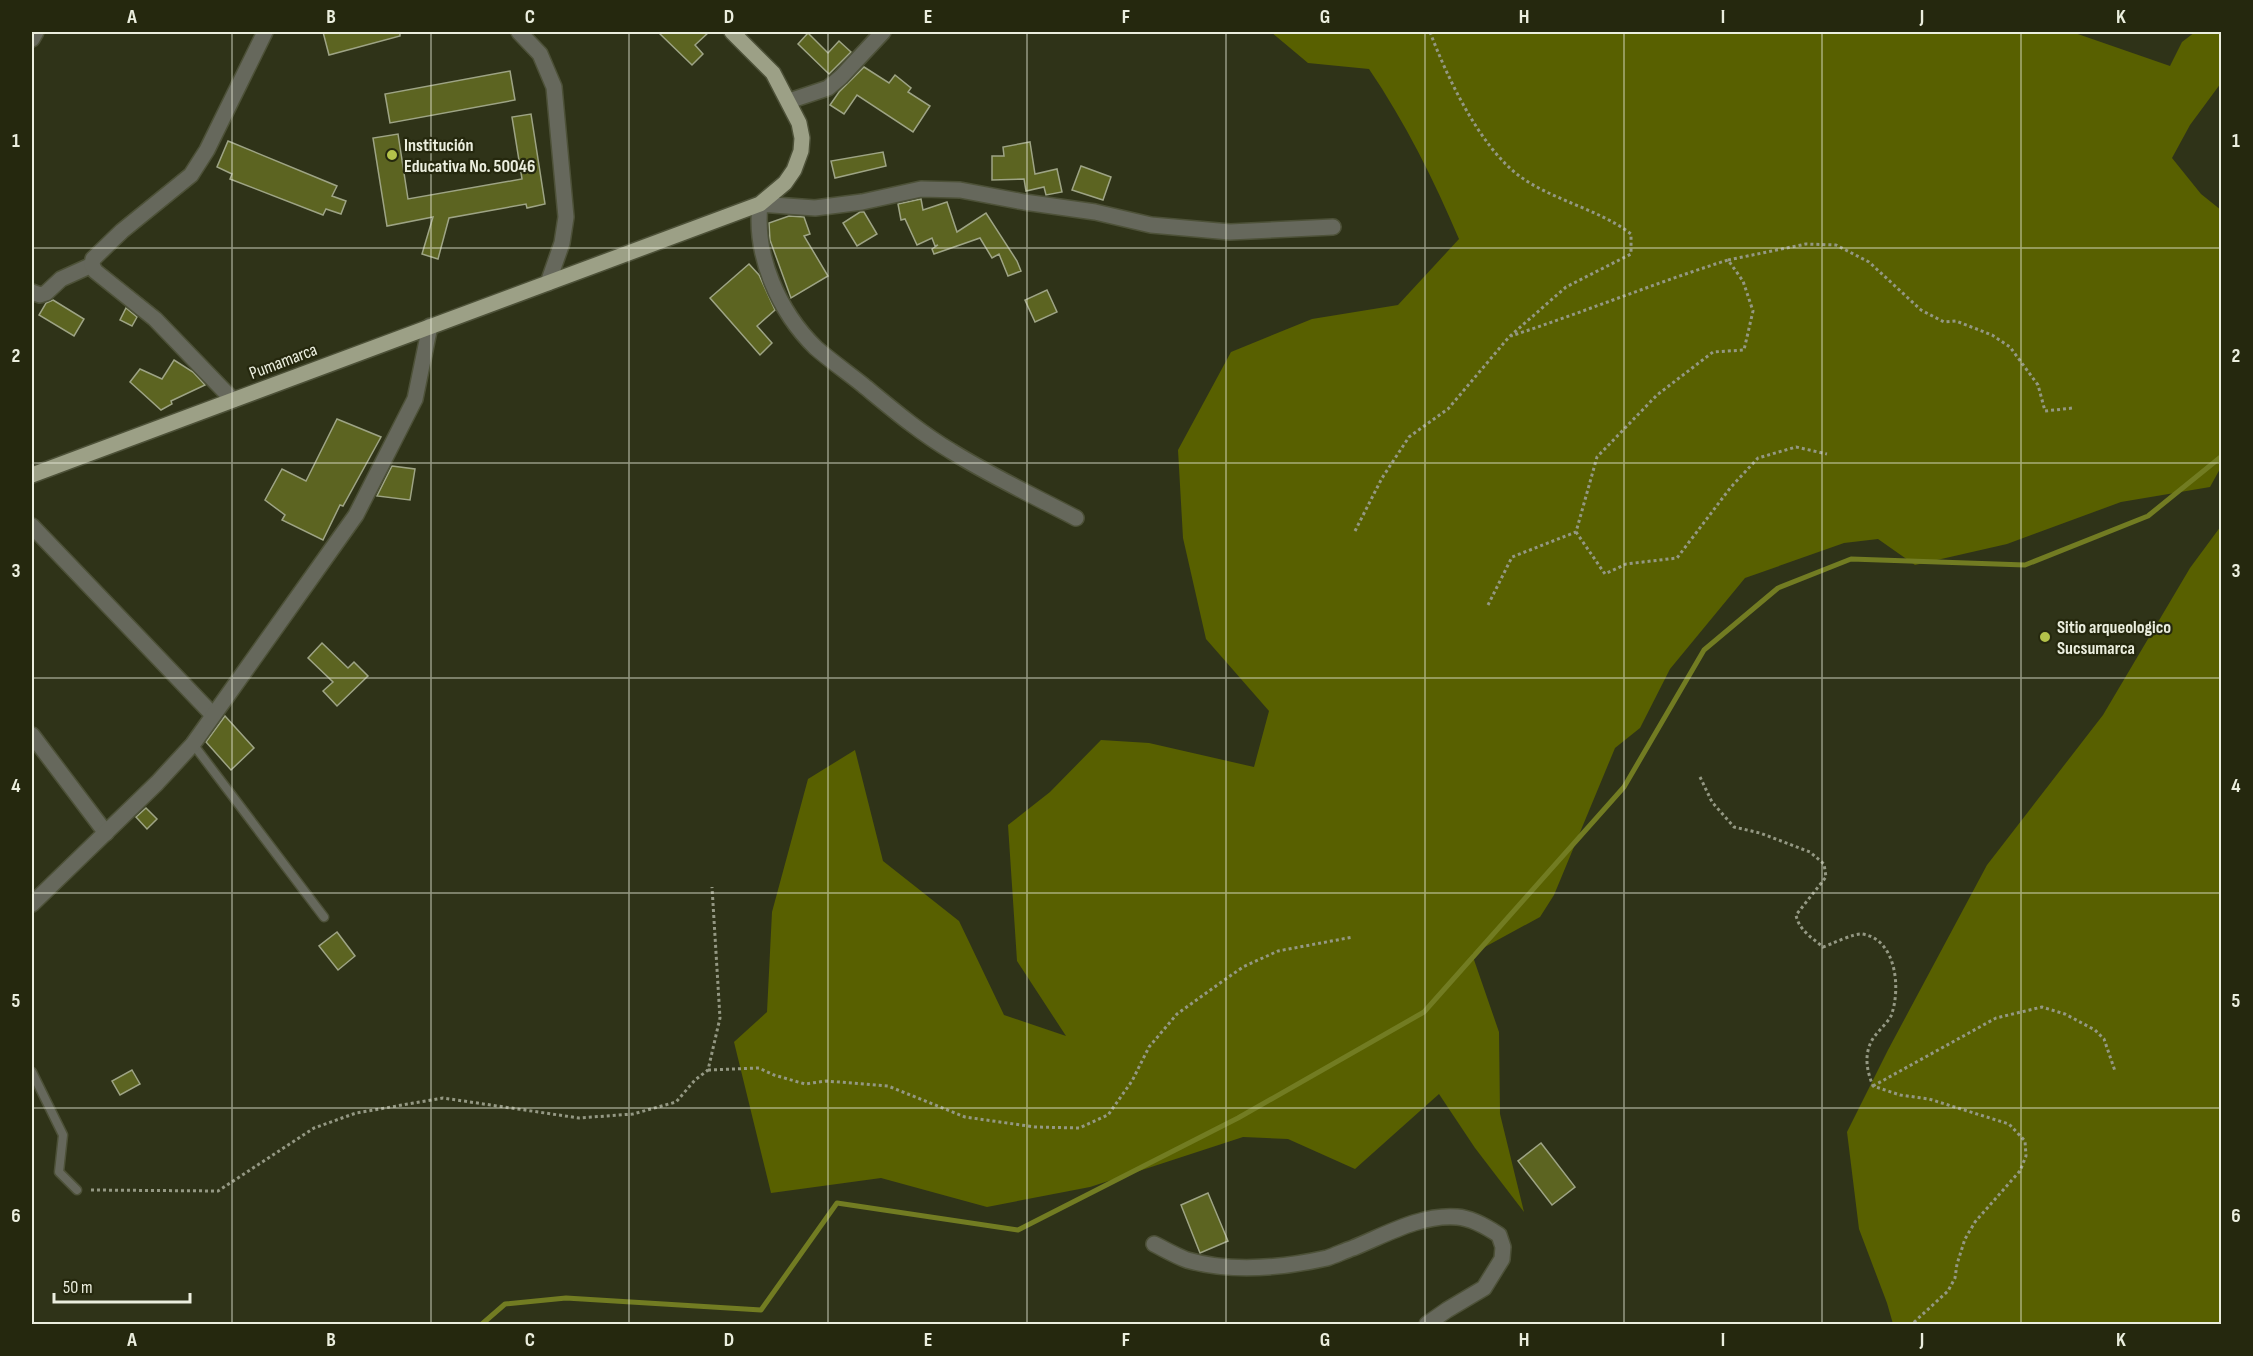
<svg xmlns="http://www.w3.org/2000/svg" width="2253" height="1356" viewBox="0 0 2253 1356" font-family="'Sofia Sans Condensed',sans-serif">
<rect width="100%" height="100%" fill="#2f3318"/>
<g fill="#586000">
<path d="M1271,32H2072L2170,66L2182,42L2195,32H2221V83L2190,125L2172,158L2201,194L2221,210V467L2210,487L2121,502L2007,544L1915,565L1878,539L1844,543L1745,578L1670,669L1640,728L1615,748L1554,895L1540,917L1472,954L1499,1032L1500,1114L1524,1212L1475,1148L1439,1094L1355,1169L1288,1139L1243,1137L1090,1187L987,1207L881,1178L771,1193L734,1042L767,1012L772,912L808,779L855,750L883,861L959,921L1004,1015L1066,1036L1017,961L1008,825L1050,792L1101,740L1149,743L1254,767L1269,711L1206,639L1183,538L1178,450L1231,352L1312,319L1398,305L1459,239C1434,180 1405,122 1369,69L1308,63Z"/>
<path d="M2221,526V1324H1893L1887,1303L1859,1229L1847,1132L1888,1050L1987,865L2103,715L2190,568Z"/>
</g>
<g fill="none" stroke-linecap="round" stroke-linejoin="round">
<path stroke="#727c22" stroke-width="5" d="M482,1324L505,1304L566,1298L761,1310L837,1203L1018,1230L1238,1118L1424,1012L1624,787L1704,650L1778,588L1851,559L2025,565L2148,516L2222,456"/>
</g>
<g fill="#5c6421" stroke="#9ea485" stroke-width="1.5">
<path d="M323,32H400V36L329,55Z"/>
<path d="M658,32H709L695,45L703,54L692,65Z"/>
<path d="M808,33L828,53L839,41L851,52L829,74L798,44Z"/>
<path d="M864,67L889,83L895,75L911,88L908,92L930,106L913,132L857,95L844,114L830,105L839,92Z"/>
<path d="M510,71L515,100L390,123L385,94Z"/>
<path d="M531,114L545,204L527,208L526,204L449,218L438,259L422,254L433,217L387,226L373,138L398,134L408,199L522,179L512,117Z"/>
<path d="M228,141L337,186L332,196L346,201L341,214L326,209L323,215L230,179L232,174L217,167Z"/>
<path d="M1030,142L1035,174L1057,169L1062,192L1046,195L1044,187L1026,191L1024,179L992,180V156H1004L1003,147Z"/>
<path d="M883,152L886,166L835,178L831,161Z"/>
<path d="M1081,166L1111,177L1103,200L1072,190Z"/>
<path d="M921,199L923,210L947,202L957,232L986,213L1017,261L1021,271L1008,276L999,254L992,258L980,238L934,254L932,249L938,245L935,246L932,238L917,245L905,219L901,220L898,204Z"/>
<path d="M860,212H864L877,234L857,246L843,223Z"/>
<path d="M789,216L804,217L810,234L804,236L828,276L791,298L770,240L769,223Z"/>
<path d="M749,264L759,275L775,310L757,326L772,343L760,355L710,298Z"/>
<path d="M1047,290L1057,312L1035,322L1025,300Z"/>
<path d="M53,300L84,319L74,336L39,315L46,303Z"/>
<path d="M126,308L137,317L132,326L120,320Z"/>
<path d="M174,360L193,372L205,385L171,401L172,404L161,410L130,382L140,369L162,379Z"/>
<path d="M337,419L381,437L343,506L340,505L323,540L282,520L285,515L265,500L282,469L306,481Z"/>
<path d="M392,466L415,469L410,500L377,496Z"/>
<path d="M322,643L348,668L354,662L368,676L337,706L323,691L333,682L308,658Z"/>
<path d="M225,716L254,748L231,770L206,742Z"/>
<path d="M146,808L157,819L147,829L136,817Z"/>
<path d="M337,932L355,956L338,970L319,946Z"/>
<path d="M132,1070L140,1084L120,1095L112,1081Z"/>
<path d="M1541,1143L1575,1187L1552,1205L1518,1161Z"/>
<path d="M1208,1193L1228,1241L1200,1253L1181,1205Z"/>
</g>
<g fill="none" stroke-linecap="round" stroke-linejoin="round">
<g stroke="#4d5138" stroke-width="11">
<g id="lane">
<path d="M193,744L324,917"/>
<path d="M32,1072L63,1135L59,1172L77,1190"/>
</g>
</g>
<g stroke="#4d5138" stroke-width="18">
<g id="street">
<path d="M519,32L540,54L554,87L566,217L562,243L548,283"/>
<path d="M32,39L36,32"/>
<path d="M789,101L828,88L841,77L883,32"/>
<path d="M32,292L40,295L46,293L61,279L92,265"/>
<path d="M233,400L155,319L95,271L92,265L93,259L122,231L191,175L207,150L265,32"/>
<path d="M1076,518C1034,496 991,476 951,451C919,432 891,408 863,385C848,373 831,361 816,348C779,312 754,256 760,204L815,208L862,202L921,189L960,190L1024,202L1095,212L1151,225L1230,232L1333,227"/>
<path d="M32,526L213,715"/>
<path d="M32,735L106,833"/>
<path d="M32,904L157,783L193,744L356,515L415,399L430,326"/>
<path d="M1154,1244C1164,1249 1176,1256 1187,1260C1232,1273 1282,1268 1327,1258C1336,1255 1344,1251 1353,1248C1385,1235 1421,1214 1457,1217C1472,1218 1487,1227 1499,1235L1503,1247L1502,1259L1484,1288L1447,1310L1427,1324"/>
</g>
</g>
<g stroke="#4d5138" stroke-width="18">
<path id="primary" d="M32,475L760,204L785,183L794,170L801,151L802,138L799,123L773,73L732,32"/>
</g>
<g stroke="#949883" stroke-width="3" stroke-dasharray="3 3" stroke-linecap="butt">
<path d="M1728,260L1806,244L1836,245L1869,262L1921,310L1944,322L1956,321L1992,335L2010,347L2038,385L2045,411L2073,408"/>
<path d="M1355,531L1382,478L1409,437L1448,409L1509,337L1566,287L1631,254V234C1599,209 1551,200 1518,175C1479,145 1447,77 1430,32"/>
<path d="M1576,532L1605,574L1626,564L1677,558L1731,487L1758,458L1796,447L1827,454"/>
<path d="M1488,605L1512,557L1576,532L1597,457L1657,395L1713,352L1744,350L1753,311L1743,281L1728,260C1655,283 1584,312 1511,336"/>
<path d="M1700,777L1712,802L1734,827L1760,833L1810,852L1824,864L1826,877L1796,915C1799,930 1811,937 1823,947C1832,944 1854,933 1862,934C1897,939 1901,990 1891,1016C1886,1025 1876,1032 1871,1042C1864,1057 1867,1071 1873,1086L1900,1095L1929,1099L2009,1124L2025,1141L2026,1156L2020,1171L1975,1222L1965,1239L1957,1264L1955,1278L1948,1291L1912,1324"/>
<path d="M708,1070L759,1068L774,1075L805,1084L826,1081L888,1086L965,1117L1035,1127L1079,1128L1108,1115L1132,1081L1149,1047L1177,1014L1220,983L1243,967L1278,951L1353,937"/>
<path d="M1873,1086L1996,1018L2042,1007L2065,1014L2095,1030L2104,1039L2115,1071"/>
<path d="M91,1190L218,1191L314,1128L356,1113L443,1098L579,1118L633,1114L676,1102L695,1080L708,1070L720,1018L712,887"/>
</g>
<use href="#lane" stroke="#66685c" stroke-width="8"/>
<use href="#street" stroke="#66685c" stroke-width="15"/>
<use href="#primary" stroke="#9ca086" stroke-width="15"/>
</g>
<path fill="none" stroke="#ebeede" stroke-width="1.5" stroke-opacity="0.55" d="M232,32V1324M431,32V1324M629,32V1324M828,32V1324M1027,32V1324M1226,32V1324M1425,32V1324M1624,32V1324M1822,32V1324M2021,32V1324M32,248H2222M32,463H2222M32,678H2222M32,893H2222M32,1108H2222"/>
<g fill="#b4c24a" stroke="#25280e" stroke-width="2">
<circle cx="392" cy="155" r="6"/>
<circle cx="2045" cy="637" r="6"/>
</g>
<g text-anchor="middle" stroke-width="4.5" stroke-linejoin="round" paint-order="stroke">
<g font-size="18" font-weight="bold" fill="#ebeede" stroke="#25280e" text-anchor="start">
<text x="404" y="151">Institución<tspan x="404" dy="21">Educativa No. 50046</tspan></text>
<text x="2057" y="633">Sitio arqueologico<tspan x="2057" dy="21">Sucsumarca</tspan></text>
</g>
<g font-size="18" fill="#ebeede" stroke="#25280e">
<text transform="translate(283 361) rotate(-21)" y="6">Pumamarca</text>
</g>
</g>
<rect width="2253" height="1356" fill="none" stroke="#25280e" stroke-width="66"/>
<path d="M54 1293v9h136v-9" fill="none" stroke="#ebeede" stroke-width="3"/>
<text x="63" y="1293" font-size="18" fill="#ebeede" stroke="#25280e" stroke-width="4.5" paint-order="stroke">50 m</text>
<rect x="33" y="33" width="2187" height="1290" fill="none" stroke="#ebeede" stroke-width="2"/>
<g font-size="20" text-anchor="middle" font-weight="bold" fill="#ebeede">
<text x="132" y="23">A</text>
<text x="331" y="23">B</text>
<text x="530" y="23">C</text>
<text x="729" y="23">D</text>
<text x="928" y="23">E</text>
<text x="1126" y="23">F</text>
<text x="1325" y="23">G</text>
<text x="1524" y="23">H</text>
<text x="1723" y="23">I</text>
<text x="1922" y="23">J</text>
<text x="2121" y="23">K</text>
<text x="16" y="147">1</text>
<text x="2236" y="147">1</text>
<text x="16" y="362">2</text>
<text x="2236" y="362">2</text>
<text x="16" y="577">3</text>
<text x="2236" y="577">3</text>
<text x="16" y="792">4</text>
<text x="2236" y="792">4</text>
<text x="16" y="1007">5</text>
<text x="2236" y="1007">5</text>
<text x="16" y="1222">6</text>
<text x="2236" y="1222">6</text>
<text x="132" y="1346">A</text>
<text x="331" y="1346">B</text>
<text x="530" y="1346">C</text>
<text x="729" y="1346">D</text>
<text x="928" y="1346">E</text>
<text x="1126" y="1346">F</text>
<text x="1325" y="1346">G</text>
<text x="1524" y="1346">H</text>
<text x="1723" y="1346">I</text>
<text x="1922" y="1346">J</text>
<text x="2121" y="1346">K</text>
</g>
</svg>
